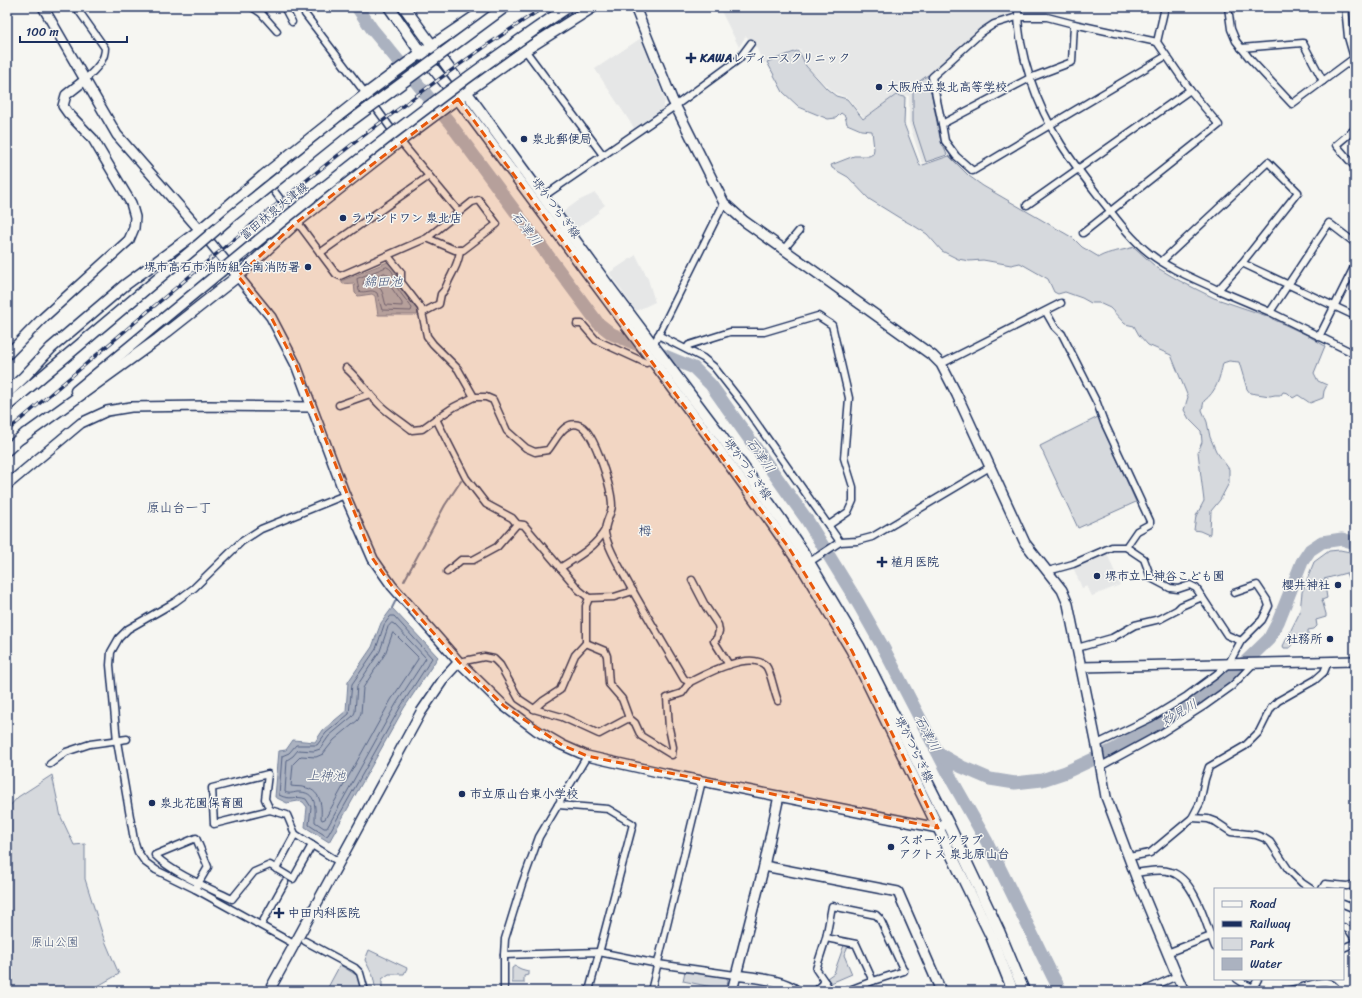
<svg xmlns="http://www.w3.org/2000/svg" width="1362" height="998" viewBox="0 0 1362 998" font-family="Sriracha,'Klee One',sans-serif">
<rect width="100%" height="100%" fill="#f6f6f2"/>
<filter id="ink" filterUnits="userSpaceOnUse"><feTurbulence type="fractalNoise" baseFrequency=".025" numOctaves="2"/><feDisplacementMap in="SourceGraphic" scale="8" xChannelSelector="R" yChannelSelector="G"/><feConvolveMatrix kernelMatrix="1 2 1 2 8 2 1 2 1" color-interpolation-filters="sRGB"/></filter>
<g filter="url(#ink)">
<g fill="#e6e7e7">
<path d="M719,7H1007L1013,12L989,22L928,75L940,138L947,155L922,163L909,123V96L897,94L864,118L848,98L835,93L820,80L807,66L800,49L763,63L757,49L746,36L739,47Z"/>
<path d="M641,38L665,101L663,108L634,128L595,69Z"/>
<path d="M595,193L605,205L599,210V212L576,229L563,212L578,201Z"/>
<path d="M636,255L648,279L655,302L636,311L609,273Z"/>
<path d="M1106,551L1120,585L1092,596L1087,586L1082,588L1073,567Z"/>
</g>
<g fill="#d6d9dd" stroke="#78849e">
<path d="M797,51L800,53L806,66L827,89L836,96L847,99L863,119L896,95L905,97L904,124L920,166L949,156L969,176L983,186L1073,238L1082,247L1099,257C1110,251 1122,251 1134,247L1156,267L1180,281L1214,298L1264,315L1307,335L1325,346L1314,373L1318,381L1327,385L1324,391L1323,398L1310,403L1298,395L1293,398L1288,393L1283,392L1281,395H1275L1270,396L1250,393L1247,389L1239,362L1229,361L1223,363C1220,378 1216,392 1204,401L1202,410L1207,422L1210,437L1216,451L1229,469V483L1220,500L1211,511L1210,533L1209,535L1200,531L1194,530L1196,516L1204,501L1198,452L1202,442L1201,431L1189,419L1184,410L1188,397L1171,355L1148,345L1139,335L1134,326L1125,324L1110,308L1099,303H1091L1082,298L1065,292L1058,294L1054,292L1048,279L1020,263L1011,265L983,260L969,261L958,259L942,251L927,234L916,227L898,217L869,199L848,177L832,168L831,165L854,156H869L873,154L874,149L872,131L861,130L847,124L845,116L841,113L836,118L828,119L799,107L783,92L767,62Z"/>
<path d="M928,75L940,138L947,155L926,162L913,122V86Z"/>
<path d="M1100,416L1105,432L1136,502L1078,528L1040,446Z"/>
<path d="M1340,550L1355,553V587L1352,588L1346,573L1324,579L1327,598L1322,600L1326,614V617L1316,620L1317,626L1314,629L1308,630V635L1293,641L1290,648H1284L1283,646L1300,612L1302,592L1314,562L1329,551Z"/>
<path d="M52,775L61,817L74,845L85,844V879L103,936L119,974L89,991H7V809L18,797Z"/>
<path d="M844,945L848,946L844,955L852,974L831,983L827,978L834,973Z"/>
<path d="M369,950L407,968L404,974H389L382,979V991H376L373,976L365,960Z"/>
<path d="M340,965L358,976L361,991H326Z"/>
<path d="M515,966L521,969L528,971V975L524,976V983H512V968Z"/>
<path d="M685,971L726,977L728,980L726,990L683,981Z"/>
</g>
<g fill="#abb2c0" stroke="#717e99">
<path d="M390,261L399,274V282L419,310V315H378L375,296L372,294L358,296L355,293L354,283L343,284L341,281Z"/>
<path d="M392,608L438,657L404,708L329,842L305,827L307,807L303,802L298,801L287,803L275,797L279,751L286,750L293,740L315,742L323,730L346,711L348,682L372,647L381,623Z"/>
</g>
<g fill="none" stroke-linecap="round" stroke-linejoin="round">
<g stroke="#556385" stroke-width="1">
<path d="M387,267C395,271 393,276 395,283C397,290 408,302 412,308L411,311L382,310L377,293C371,288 365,294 359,291L357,279Z"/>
<path d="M385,273L390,277L391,287L402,303V306L386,305C383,298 384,286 373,285C369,285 367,286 363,285L364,281Z"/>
<path d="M391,616H394L432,658L401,706L328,835L326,836L309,825L311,807L306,799C295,795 291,801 279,795L282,756L289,753L296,745H317L326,733L349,714L352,684L376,649L384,625Z"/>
<path d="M392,623L394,624L426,658L396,704L327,828H324L315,822C315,808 318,791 297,792C292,793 289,794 285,792L287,760L293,756L298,750L314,751L320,749L329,736L353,716L355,712L357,686L380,651L388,627Z"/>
<path d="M393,633L395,634L418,657V659L391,700L325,819L322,820L321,818C322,806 321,792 307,788C302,786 296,787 291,786L293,764L301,756L316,757L323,754L334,740L358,720L361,713L363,688L385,654Z"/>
</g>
<g stroke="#717e99" stroke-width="2">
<path d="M404,581L445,505L461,481"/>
<path d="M392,608L396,600"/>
</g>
<g stroke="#abb2c0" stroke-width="13">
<path d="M357,7L372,29L449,122L598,323L612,334L694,368L711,385L807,520L858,603L884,649L953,782L987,842L1053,977L1061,991"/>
<path d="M939,754L962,767L990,779L1015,783L1042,780L1066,772L1113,750L1204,697L1237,670L1269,639L1278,622L1302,562L1310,550L1322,542L1342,539L1355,543"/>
</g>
<g stroke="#1b2f5e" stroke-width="9">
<g id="street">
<path d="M76,7L105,48C105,62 94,70 85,80"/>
<path d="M252,7L261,13L277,31"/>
<path d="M284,7L292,22"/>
<path d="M1018,7C1017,52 1037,106 1061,144C1073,163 1087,181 1100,198C1115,217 1130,238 1149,253C1169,269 1195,279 1218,290L1242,263L1298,192L1268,162L1162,261"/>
<path d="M1228,7L1231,29L1236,41L1250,59L1292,104L1354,58L1348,37L1345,7"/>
<path d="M305,14L366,94L400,141L459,212"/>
<path d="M1074,24L1072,62L1030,78L942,124L945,141L956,156L973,171L1166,56"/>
<path d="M1241,48L1303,43L1323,81"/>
<path d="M525,50L603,155"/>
<path d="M942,124L932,77L982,32L994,24L1017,17H1047L1074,24L1157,42"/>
<path d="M1355,129L1336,145L1355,167"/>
<path d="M263,176L336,274L340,276L427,238L472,202L479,200L497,224L463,250H455L427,238"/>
<path d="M544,196L675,106L739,59L751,43"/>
<path d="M1027,205L1190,90"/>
<path d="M1083,233L1219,125L1190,90L1157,42L1165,7"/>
<path d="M784,249L799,231"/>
<path d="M320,253L429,176"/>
<path d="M388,256L401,272V282L421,308L427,336L433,344L458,369L474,397"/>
<path d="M1242,263L1355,316"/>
<path d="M1218,290L1270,312L1355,354"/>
<path d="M1046,312L1054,326L1062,334L1097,403L1104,422L1150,521V524L1137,531L1126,547"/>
<path d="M1270,312L1329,223L1355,243"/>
<path d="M422,313L439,304L441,294C446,290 446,286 449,280C454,270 459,262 460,250"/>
<path d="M577,324H582L596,340L646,363"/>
<path d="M658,335L703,358L714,367L743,404L840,542"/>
<path d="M1319,337L1355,265"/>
<path d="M653,346L724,203"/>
<path d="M686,349L689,345L730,332H764L818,316L832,325L849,398L844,458L853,487V501L848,512L829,525"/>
<path d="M941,364L1061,303"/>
<path d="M346,368C359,379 369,395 382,407C391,415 402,422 412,430L422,429L436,419L466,478L486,504L512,518L517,524L524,525L579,590L589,598L614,597L633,591"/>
<path d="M339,405L370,394"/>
<path d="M436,419L454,407L474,397H486L493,400L507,431L526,448L535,452L548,450C556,440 565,418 581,426C595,433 612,490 612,506C611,515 604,524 605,533C608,549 619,565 626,579C645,613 665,646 684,679L690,682L682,693L667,698L669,728L673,747L672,755L641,736L635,723L629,718L622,699L609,684L607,656L605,651L586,643"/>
<path d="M808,563L840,542L857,541L872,537L990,467"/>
<path d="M560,568C577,557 595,548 605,530"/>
<path d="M1048,571L1073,564L1112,547H1126L1144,559L1151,578L1170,588L1178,589L1190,585L1196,588L1227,635L1241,641L1229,663L1217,674L1187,696L1151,718L1097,744"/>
<path d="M447,572L461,560H473L497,547L517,524"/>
<path d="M692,580L706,607L718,625L719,631L717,638L714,641L729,665"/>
<path d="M1234,593L1257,585L1267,600L1269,606L1262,620L1241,641"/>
<path d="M1077,648L1112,638L1135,625L1160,619L1177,610L1181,606L1202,597"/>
<path d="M459,662L484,657L494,659L500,665L519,699L534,709L562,717L599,734L629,718"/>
<path d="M690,682C706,674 750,650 766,666C771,672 774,692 778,701"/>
<path d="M534,709L543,701L560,690L575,655L586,643V606L589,598"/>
<path d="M50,764L66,752L90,744L127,739"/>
<path d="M1101,766L1160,734L1204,706L1232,686L1254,663"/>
<path d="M268,774L265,799L270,810L214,824L212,788Z"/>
<path d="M558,805L608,809L633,824L589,991"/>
<path d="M270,810L287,815L295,834"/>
<path d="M1192,818L1208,819L1216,822L1231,832L1256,835L1264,838L1270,842L1288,869L1302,883L1311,889"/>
<path d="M312,845L339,862"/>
<path d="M1129,857L1150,853L1192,818L1200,803L1205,779L1209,767L1245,746L1259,732L1271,708L1278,701L1315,680L1324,672L1328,662"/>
<path d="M1134,873C1146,872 1160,868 1171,872C1195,879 1206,925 1215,947"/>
<path d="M195,889L208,867L196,838L155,855C172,873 209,888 232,899L254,872L270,865L293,879L312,845L295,834L276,869"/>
<path d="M1322,889L1325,884L1347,886L1355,884"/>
<path d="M1343,904L1355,909"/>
<path d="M261,925L285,882"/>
<path d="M1343,927L1349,930L1355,939"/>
<path d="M826,938L856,944L873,981"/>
<path d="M305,941L355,968L360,973L365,991"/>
<path d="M294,944L195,889L156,870L145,862L138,852L134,840L117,741L110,665L111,652L119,638L128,629L175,602L194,588L241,542L261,529L345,495"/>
<path d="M1343,948L1355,943"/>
<path d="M1167,953L1211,936"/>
<path d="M504,955L599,952L658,964L735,975"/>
<path d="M1237,979C1254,992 1279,994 1299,988C1307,986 1317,981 1326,982C1332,983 1335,986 1338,991"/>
<path d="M1252,990L1258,979"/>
<path d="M504,991V955L505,939L522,884L539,837L587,756"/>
<path d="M651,991L702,781"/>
<path d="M816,991L825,982"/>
<path d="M831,991L816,969L826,938L832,906L876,915L880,919L904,971L873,981L847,991"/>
<path d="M1143,991L1177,976"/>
</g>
</g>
<g stroke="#1b2f5e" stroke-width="12">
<g id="secondary">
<path d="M43,7L117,135L200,230L271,317L296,365L345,495L373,559L392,586L459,662L504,706L536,730L562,745L587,756L667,774L938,828L948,823"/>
<path d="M635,7L672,99L724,203L744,221L933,356L941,364L957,395L1025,543L1062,590L1068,604L1097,746L1106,797L1136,877L1177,976L1184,991"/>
<path d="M7,355L43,318L129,240L134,228L135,217L131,203L93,139L68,113L63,106L66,95L85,80"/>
<path d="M7,485L81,423L107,411L131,407L208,406L311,407"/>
<path d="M1081,667L1355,661"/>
<path d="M764,866L898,892L941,991"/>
<path d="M735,975C755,978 781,979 797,991"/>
<path d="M269,991L421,712L445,677L459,662"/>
<path d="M732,991L764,866L779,796"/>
</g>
</g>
<g stroke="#1b2f5e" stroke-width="13">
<g id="primary">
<path d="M389,7L421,53L458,99L711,439L771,522L802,567L852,651L991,936L1013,991"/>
<path d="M404,7L607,284L719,433L780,518L803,552L859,646L948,823L999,931L1024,991"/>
<path d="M76,391L220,272"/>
<path d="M7,393L24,377L51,348L125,285L200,230L263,176L366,94L421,53L489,7"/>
<path d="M7,406L197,246"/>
<path d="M21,438L158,339L238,276L297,222L400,141L466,92L525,50L593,7"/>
<path d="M7,450L26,433"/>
</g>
</g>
<use href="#street" stroke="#f6f6f2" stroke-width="6"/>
<use href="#secondary" stroke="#f6f6f2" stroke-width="9"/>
<use href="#primary" stroke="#f6f6f2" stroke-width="10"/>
<g stroke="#1b2f5e" stroke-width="3.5">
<path id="rail" d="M7,431C181,284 352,132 544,7"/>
</g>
<use href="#rail" stroke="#f6f6f2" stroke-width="2" stroke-dasharray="6" stroke-linecap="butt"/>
<g stroke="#1b2f5e" stroke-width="13" stroke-linecap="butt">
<g id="primary-bridge">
<path d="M197,246L233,215L344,126L505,7"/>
<path d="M220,272C332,179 447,88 568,7"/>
</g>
</g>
<use href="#primary-bridge" stroke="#f6f6f2" stroke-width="10"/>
</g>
</g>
<path fill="#e8590c" fill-opacity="0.2" stroke="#e8590c" stroke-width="3" stroke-dasharray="8 5" stroke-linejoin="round" d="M458,99L789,548L852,651L938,828L587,756L562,745L504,706L459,662L392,586L373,559L296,365L271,317L238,276L297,222Z"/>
<g fill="#1b2f5e" stroke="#f6f6f2" stroke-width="1.5">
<path d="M689 52h4v4h4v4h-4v4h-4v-4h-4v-4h4z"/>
<circle cx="879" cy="87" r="4"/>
<circle cx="524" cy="139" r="4"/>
<circle cx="343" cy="218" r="4"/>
<circle cx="308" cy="267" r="4"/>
<path d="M880 556h4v4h4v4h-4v4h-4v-4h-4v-4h4z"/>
<circle cx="1097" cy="576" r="4"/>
<circle cx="1338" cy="585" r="4"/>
<circle cx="1330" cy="639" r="4"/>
<circle cx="462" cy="794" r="4"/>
<circle cx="152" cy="803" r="4"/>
<circle cx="891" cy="847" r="4"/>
<path d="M277 907h4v4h4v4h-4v4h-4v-4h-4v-4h4z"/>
</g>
<g text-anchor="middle" stroke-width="3" stroke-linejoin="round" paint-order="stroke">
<g font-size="12" font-weight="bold" fill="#1b2f5e" stroke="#f6f6f2" text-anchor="start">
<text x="700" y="62">KAWAレディースクリニック</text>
<text x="887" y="91">大阪府立泉北高等学校</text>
<text x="532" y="143">泉北郵便局</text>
<text x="351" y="222">ラウンドワン 泉北店</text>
<text x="300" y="271" text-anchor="end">堺市高石市消防組合南消防署</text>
<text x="891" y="566">植月医院</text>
<text x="1105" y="580">堺市立上神谷こども園</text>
<text x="1330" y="589" text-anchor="end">櫻井神社</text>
<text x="1322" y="643" text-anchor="end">社務所</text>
<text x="470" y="798">市立原山台東小学校</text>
<text x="160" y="807">泉北花園保育園</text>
<text x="899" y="844">スポーツクラブ<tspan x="899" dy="14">アクトス 泉北原山台</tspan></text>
<text x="288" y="917">中田内科医院</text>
</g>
<g font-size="12" fill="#1b2f5e" stroke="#f6f6f2">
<text transform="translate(556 208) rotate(53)" y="4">堺かつらぎ線</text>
<text transform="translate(274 211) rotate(-39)" y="4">富田林泉大津線</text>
<text transform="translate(748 469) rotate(54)" y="4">堺かつらぎ線</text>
<text transform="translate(914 749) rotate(64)" y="4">堺かつらぎ線</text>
</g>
<g font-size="12" fill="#405177" stroke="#f6f6f2">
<text x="55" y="946">原山公園</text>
</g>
<g font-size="13" font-style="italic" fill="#46567b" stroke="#f6f6f2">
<text transform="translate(527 228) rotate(53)" y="5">石津川</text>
<text x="383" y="286">綿田池</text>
<text transform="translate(761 455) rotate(55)" y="5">石津川</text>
<text transform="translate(1179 712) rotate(-30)" y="5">妙見川</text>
<text transform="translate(928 733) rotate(62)" y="5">石津川</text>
<text x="326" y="780">上神池</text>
</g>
<g font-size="13" fill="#1b2f5e" stroke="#f6f6f2">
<text x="179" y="512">原山台一丁</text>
<text x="645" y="535">栂</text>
</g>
</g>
<rect width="1362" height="998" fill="none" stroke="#f6f6f2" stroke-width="24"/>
<rect x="12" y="12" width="1338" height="974" fill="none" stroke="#1b2f5e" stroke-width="1.5" filter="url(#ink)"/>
<rect x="1214" y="888" width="130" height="92" fill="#f6f6f2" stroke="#9ea6b7"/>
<rect x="1222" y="901" width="20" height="6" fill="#f6f6f2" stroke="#9ea6b7"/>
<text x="1250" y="908" font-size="12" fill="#1b2f5e">Road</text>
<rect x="1222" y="921" width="20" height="6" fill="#1b2f5e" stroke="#9ea6b7"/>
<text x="1250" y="928" font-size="12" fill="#1b2f5e">Railway</text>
<rect x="1222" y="938" width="20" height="12" fill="#d6d9dd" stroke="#9ea6b7"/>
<text x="1250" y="948" font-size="12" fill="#1b2f5e">Park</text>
<rect x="1222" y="958" width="20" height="12" fill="#abb2c0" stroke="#9ea6b7"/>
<text x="1250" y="968" font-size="12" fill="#1b2f5e">Water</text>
<path d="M20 36v6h107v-6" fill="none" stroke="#1b2f5e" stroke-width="2"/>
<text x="26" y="36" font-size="12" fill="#1b2f5e" stroke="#f6f6f2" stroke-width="3" paint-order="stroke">100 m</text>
</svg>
